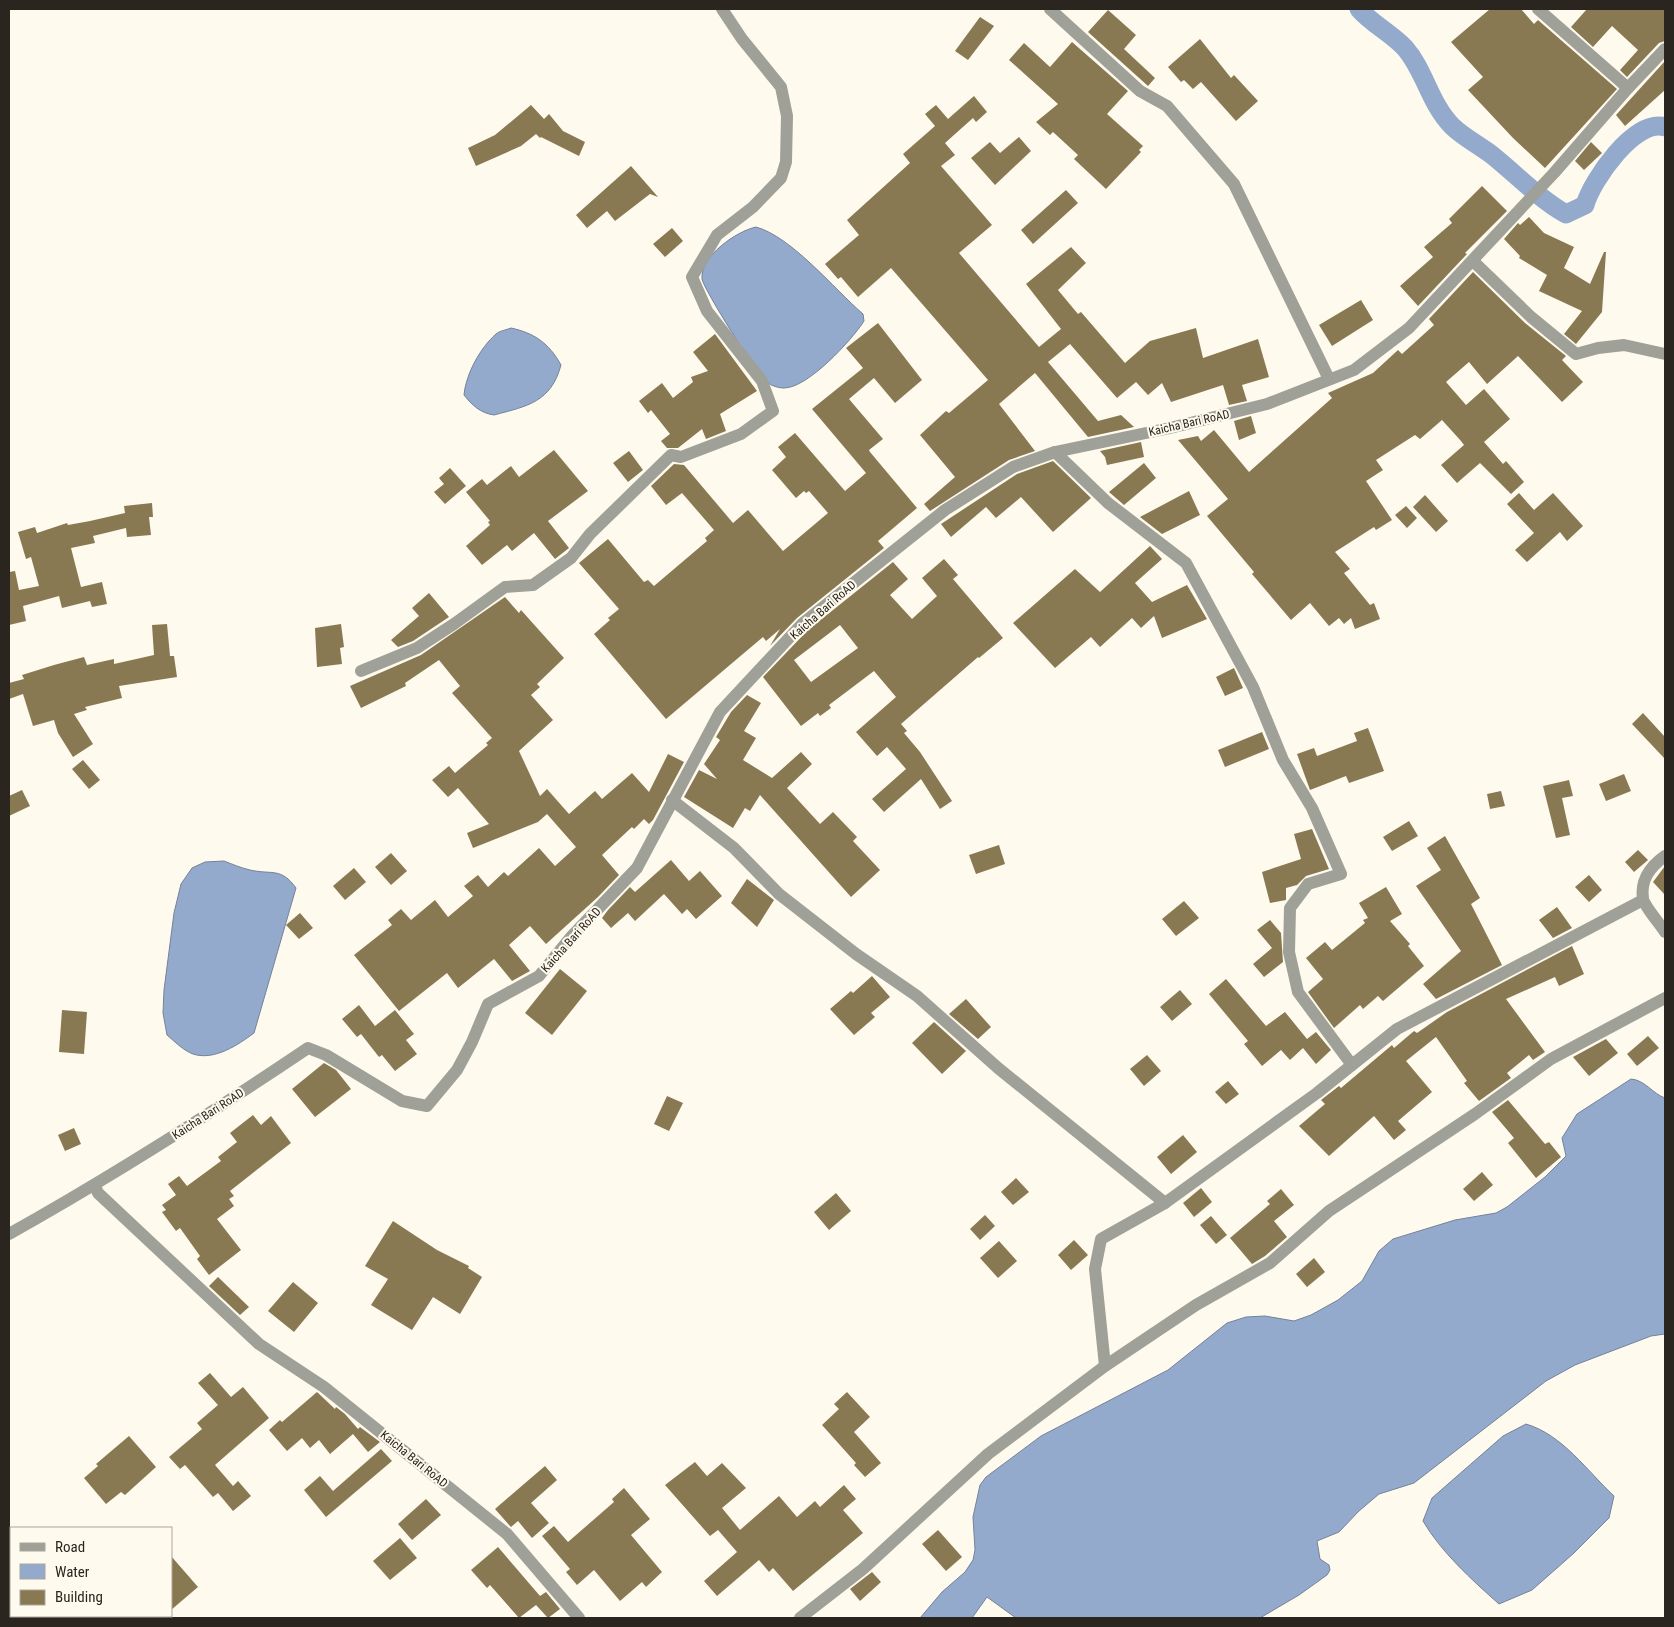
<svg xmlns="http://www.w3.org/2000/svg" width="1674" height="1627" viewBox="0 0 1674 1627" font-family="'Roboto Condensed',sans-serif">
<rect width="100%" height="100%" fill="#fffaee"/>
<g fill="#94aacd" stroke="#748299">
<path d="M756,227C792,237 834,289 863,314L864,321C852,340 808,388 784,388C779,388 771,386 767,382C757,374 704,290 702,279C700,256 737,231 756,227Z"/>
<path d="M511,328C534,333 549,343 561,365C551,402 528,406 494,415C480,413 472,405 464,395C466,374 480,348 496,334C499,331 506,330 511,328Z"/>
<path d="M224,861C232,864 241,868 250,870C272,875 281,867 296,888L254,1033C238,1045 214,1061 193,1054C184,1051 174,1041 167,1035L163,1013L164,990L174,913L181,884L192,868L205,862Z"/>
<path d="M1631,1079C1645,1080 1653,1094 1665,1098V1334L1651,1336L1575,1365L1546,1381L1414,1483L1379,1494L1359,1511L1339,1532L1317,1541L1320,1559L1329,1565L1330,1570L1327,1575L1299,1595L1260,1618H1016L987,1597L972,1618H920L942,1592L965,1572L973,1560L975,1550L973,1517L980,1485L986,1477L1041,1436L1168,1370L1227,1323L1246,1317L1265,1316L1294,1321L1311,1315L1338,1300L1362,1281L1379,1251L1393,1239L1455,1220L1496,1213L1507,1207L1545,1177L1566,1156L1562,1138L1577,1114Z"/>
<path d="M1526,1424C1563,1435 1587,1471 1614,1496L1609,1518L1574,1553L1532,1590L1499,1604C1472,1580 1441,1552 1423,1521L1432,1498L1503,1436Z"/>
</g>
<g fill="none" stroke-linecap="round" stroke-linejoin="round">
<path stroke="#94aacd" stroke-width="19" d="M1359,9C1372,24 1391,33 1405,48C1425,71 1430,104 1452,126C1463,137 1479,145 1492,155C1517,175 1538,198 1566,214L1585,205C1592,180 1635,118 1665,127"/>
</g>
<g fill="#897953" fill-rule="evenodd">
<path d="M1490,9H1521L1534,24L1538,20L1617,89L1545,168L1513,138L1468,90L1483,77L1451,42Z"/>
<path d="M1587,9H1665V41L1659,43L1627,77L1620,70L1638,50L1612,26L1593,47L1571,27Z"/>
<path d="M1108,10L1136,35L1124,49L1155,78L1148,86L1088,32Z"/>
<path d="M980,17L994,26L968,60L955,51Z"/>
<path d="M1200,39L1231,78L1234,75L1258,101L1236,121L1201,82L1193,89L1184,80L1181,82L1168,67Z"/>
<path d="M1072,42L1128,91L1107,114L1143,146L1139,150L1141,152L1106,189L1074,159L1078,155L1053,132L1050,135L1036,122L1058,104L1009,60L1024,43L1050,67Z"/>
<path d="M1665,61V90L1625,126L1616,115Z"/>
<path d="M974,96L987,112L976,122L973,118L945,143L955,155L941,166L992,225L959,253L1039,347L1061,329L1026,284L1071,247L1086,263L1058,290L1078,314L1081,312L1125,363L1150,341L1196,328L1203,358L1258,339L1269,377L1242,385L1247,401L1229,405L1223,385L1171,402L1162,383L1148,395L1136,382L1117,398L1070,344L1048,362L1098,421L1121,415L1134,427L1088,437L1035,373L999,404L1035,451L1009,460L930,511L924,504L955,477L920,435L946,411L949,413L988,380L891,268L858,297L841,277L838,279L825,264L859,235L847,220L910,163L903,154L935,126L925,114L936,105L948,119Z"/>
<path d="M531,105L544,119L549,114L563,131L585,142L579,156L541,137L540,138L536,134L521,146L476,166L468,148L495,135Z"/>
<path d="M1019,137L1031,151L995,185L971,158L990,142L1000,153Z"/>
<path d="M1591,142L1602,153L1584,170L1575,161Z"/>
<path d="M631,166L658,197L650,194L615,221L607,211L587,228L576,215Z"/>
<path d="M1482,186L1507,211L1465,253L1467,254L1418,306L1400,286L1433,257L1424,247L1452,223L1449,219Z"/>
<path d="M1066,190L1078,203L1033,244L1021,230Z"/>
<path d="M1529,217L1544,233L1574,247L1564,268L1590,284L1604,252H1606L1602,312L1576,344L1564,334L1582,311L1539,291L1547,275L1519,258L1520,256L1504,239L1518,223L1520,225Z"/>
<path d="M672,228L683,241L665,257L653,244Z"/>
<path d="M1473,272L1525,323L1566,356L1562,360L1583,382L1562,402L1518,356L1487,384L1469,362L1446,382L1466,405L1484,389L1510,419L1484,442L1503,464L1506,461L1524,482L1511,494L1480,463L1457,483L1441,465L1464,445L1461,441L1442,420L1420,439L1415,435L1376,460L1383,470L1366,481L1392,520L1376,530L1374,527L1335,552L1350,569L1344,573L1370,605L1374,603L1380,619L1355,629L1351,618L1344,624L1339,618L1329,626L1310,603L1291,620L1252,574L1254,572L1207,516L1228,499L1178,440L1198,436L1201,441L1214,430L1249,472L1332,398L1328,393L1373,373L1398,350L1402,354L1434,325L1429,319Z"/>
<path d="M1361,300L1373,320L1332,346L1319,325Z"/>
<path d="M878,323L922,380L895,403L874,378L849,399L883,439L869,450L870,452L917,508L878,541L884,548L797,618L770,646L780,629L766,641L763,637L666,719L594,634L610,620L608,618L619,609L579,563L608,539L644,582L648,580L654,586L707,541L705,538L714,530L682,493L666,505L651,486L674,464L684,465L733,523L748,510L783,551L828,513L809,491L806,493L804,491L796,498L772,470L786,457L778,447L795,433L845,491L866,473L812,409L863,368L846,348Z"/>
<path d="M715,334L757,391L720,414L726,431L706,439L702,429L678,448H667L661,441L670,434L651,410L648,413L639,401L662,383L673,398L693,382L691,377L708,371L693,352Z"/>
<path d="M1251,416L1256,433L1239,440L1234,421Z"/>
<path d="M1141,442L1144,457L1107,465L1105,457L1100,451Z"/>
<path d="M554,450L588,491L548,521L569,548L555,559L534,533L512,551L507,545L482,565L466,546L490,525L488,522L490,521L466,492L482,479L487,485L511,466L519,477Z"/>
<path d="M629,451L643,470L628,482L613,463Z"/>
<path d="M1053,461L1091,498L1053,532L1021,497L996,518L986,507L951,537L941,524L1017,474Z"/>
<path d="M1144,463L1156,478L1124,505L1109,492Z"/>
<path d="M450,468L466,486L445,504L434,492L444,484L439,478Z"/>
<path d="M1189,491L1200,515L1162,534L1140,517Z"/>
<path d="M1519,493L1534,510L1553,493L1583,526L1567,541L1560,532L1527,562L1515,550L1534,533L1507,504Z"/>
<path d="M1425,495L1448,521L1436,532L1413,507Z"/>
<path d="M152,503L153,517H149L151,535L127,537L126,528L93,536L95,543L71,548L81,587L102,582L107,604L92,607L90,601L62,608L59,596L23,606L26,621L9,625V572L15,571L19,590L39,586L31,557L26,559L18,532L35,527L37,533L67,523L68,525L90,521L125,513L124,506Z"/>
<path d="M1406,506L1417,518L1407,528L1395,515Z"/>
<path d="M1150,546L1162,559L1135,583L1152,602L1187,585L1207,619L1162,638L1154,616L1141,628L1132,618L1100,647L1091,637L1055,668L1013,623L1075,569L1100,592Z"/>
<path d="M944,559L958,575L953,579L1003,638L979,658L978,657L901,724L907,731L904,733L920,752L952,801L940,809L921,779L884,812L872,799L906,769L887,747L877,756L856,732L896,697L874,671L829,705L831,708L820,716L818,713L801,726L763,677L808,630L893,562L908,579L890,595L912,619L937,596L922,578ZM840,625L858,648L811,682L794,660Z"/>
<path d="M429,593L449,617L413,641L398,647L391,640L419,616L412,608Z"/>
<path d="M505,597L519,613L521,610L564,658L537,684L540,687L531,695L553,720L519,751L540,796L547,789L569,814L595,791L602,799L632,773L649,792L668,754L684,762L653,820L649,824L644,819L634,829L632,827L602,855L619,875L598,897L546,944L530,926L509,945L530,971L512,981L494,959L458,988L447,973L399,1011L354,955L392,925L388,920L401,909L411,920L435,900L448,917L473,896L464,886L478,875L488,887L504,872L508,876L539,848L555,866L576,847L547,814L538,822L473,848L467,833L489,824L458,788L448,797L432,780L449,766L455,773L488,745L486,743L492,738L452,693L460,686L439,660L405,683L406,686L361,708L350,686L421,655Z"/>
<path d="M167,624L170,656H174L177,677L119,686L122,698L85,707L87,710L74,714L93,744L73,757L58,733L54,720L33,726L23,694L9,699V683L24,679L22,675L54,665L84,657L87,665L114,659V664L154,655L152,625Z"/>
<path d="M341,624L344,647L340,648L342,664L317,667L315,628Z"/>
<path d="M1234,668L1243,688L1225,696L1216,677Z"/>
<path d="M747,695L761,703L744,731L756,738L743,760L772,778L801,752L812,764L787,788L820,824L833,812L857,837L853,841L880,870L851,897L760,795L750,811L745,808L733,828L684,797L699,770L717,779L704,764L720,740L716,737L731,712Z"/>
<path d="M1643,713L1665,737V759L1632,724Z"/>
<path d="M1368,728L1384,771L1349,783L1346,776L1310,790L1297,754L1314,748L1317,756L1357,741L1354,733Z"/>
<path d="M1262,732L1269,749L1225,767L1218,750Z"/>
<path d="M83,760L100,780L89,789L72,769Z"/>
<path d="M1624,774L1631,791L1606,801L1599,784Z"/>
<path d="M1569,780L1573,796L1562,798L1570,835L1556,838L1543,786Z"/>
<path d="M22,790L30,806L9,816V796Z"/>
<path d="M1501,791L1505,806L1490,809L1487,794Z"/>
<path d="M1409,821L1418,836L1392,851L1383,837Z"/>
<path d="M1312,829L1329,869L1306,876L1297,885L1286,888V900L1270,903L1262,872L1301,859L1294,834Z"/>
<path d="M1445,836L1480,898L1471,904L1502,965L1436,999L1423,984L1461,951L1416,886L1441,870L1427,848Z"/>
<path d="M999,845L1005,864L976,874L969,855Z"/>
<path d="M1638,850L1648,860L1634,872L1625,862Z"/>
<path d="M391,853L407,871L391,885L375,867Z"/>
<path d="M671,860L689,881L700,871L722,896L696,919L687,909L682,914L664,894L635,921L628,913L611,928L602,918L608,910L630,887L635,892Z"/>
<path d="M1665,866V895L1653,882Z"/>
<path d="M354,868L366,882L345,900L333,886Z"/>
<path d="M1589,875L1602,890L1589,902L1575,887Z"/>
<path d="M747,879L774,900L757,927L731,903Z"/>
<path d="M1386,887L1402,914L1390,921L1410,944L1408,946L1424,966L1383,1001L1378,996L1363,1009L1360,1005L1334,1028L1308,992L1323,979L1306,958L1325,942L1332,950L1365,923L1363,920L1368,918L1359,903Z"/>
<path d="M1184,901L1199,918L1176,936L1162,919Z"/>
<path d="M1557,907L1572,928L1553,938L1539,920Z"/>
<path d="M300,913L313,928L299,939L286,925Z"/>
<path d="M1270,920L1281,933L1283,962L1264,977L1253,964L1272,948L1257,930Z"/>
<path d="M1572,946L1584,974L1559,986L1555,977L1506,999L1545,1052L1533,1060L1529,1055L1507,1073L1511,1078L1479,1101L1464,1083L1467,1081L1436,1037L1406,1061L1432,1092L1398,1121L1406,1130L1394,1140L1374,1116L1329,1156L1299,1126L1325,1104L1321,1100L1339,1086L1341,1088L1392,1045L1394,1048L1414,1031L1417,1033L1447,1012Z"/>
<path d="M560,969L587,991L552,1035L525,1013Z"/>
<path d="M872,976L890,997L871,1013L875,1017L854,1035L830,1009L851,991L853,993Z"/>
<path d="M1226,979L1266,1026L1285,1012L1307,1039L1316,1032L1331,1050L1316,1064L1303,1048L1290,1060L1281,1050L1262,1066L1244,1044L1248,1041L1209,994Z"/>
<path d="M1180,990L1192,1004L1172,1021L1160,1007Z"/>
<path d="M966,999L991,1027L978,1039L949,1014Z"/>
<path d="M359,1005L375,1026L395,1010L414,1034L406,1040L417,1054L395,1071L382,1055L379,1057L361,1034L357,1037L342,1019Z"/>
<path d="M62,1010L87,1012L84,1054L59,1052Z"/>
<path d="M934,1022L966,1051L942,1074L912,1043Z"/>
<path d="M1648,1036L1659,1048L1637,1066L1627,1054Z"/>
<path d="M1606,1039L1618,1053L1589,1076L1573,1057Z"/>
<path d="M1147,1055L1161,1071L1144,1086L1130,1069Z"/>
<path d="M324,1063L336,1070L351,1089L315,1117L292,1089Z"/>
<path d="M1228,1081L1239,1094L1226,1104L1215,1092Z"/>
<path d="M667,1096L683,1103L669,1131L654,1124Z"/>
<path d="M1508,1100L1545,1144L1549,1142L1561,1157L1536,1178L1508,1143L1514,1138L1492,1112Z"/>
<path d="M253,1115L261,1125L271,1116L291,1143L230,1191L234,1196L229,1199L234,1206L217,1219L241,1250L209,1275L197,1259L200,1256L180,1228L176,1231L162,1212L166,1210L162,1205L176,1195L168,1184L179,1176L187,1186L221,1161L218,1157L237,1142L230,1133Z"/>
<path d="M74,1128L81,1144L65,1151L58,1135Z"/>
<path d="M1183,1135L1197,1152L1171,1174L1157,1157Z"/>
<path d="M1482,1172L1493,1185L1474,1201L1463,1189Z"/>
<path d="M1016,1178L1029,1192L1013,1205L1001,1192Z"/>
<path d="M1201,1188L1212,1202L1194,1217L1183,1203Z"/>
<path d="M1281,1189L1294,1205L1274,1221L1287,1237L1265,1256L1252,1264L1230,1238L1270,1204L1267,1201Z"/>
<path d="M836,1193L851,1211L829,1230L814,1212Z"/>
<path d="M985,1215L995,1226L980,1240L970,1229Z"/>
<path d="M1211,1216L1227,1235L1216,1244L1200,1225Z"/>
<path d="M393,1221L437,1250L469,1266L468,1268L482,1277L460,1314L433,1297L412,1330L371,1305L388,1279L365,1266Z"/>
<path d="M1074,1240L1088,1255L1071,1270L1058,1255Z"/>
<path d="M999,1241L1017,1261L998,1278L980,1258Z"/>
<path d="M1314,1258L1325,1272L1307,1287L1296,1274Z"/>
<path d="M218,1277L249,1307L240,1315L209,1286Z"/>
<path d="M293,1282L318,1303L294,1332L268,1311Z"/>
<path d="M210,1373L231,1397L243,1387L269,1418L215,1465L233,1486L238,1481L251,1496L233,1511L218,1493L213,1497L185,1465L180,1469L169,1457L202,1429L197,1423L218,1405L198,1383Z"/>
<path d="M317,1392L335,1409L336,1407L345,1414L358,1429L360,1427L380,1442L368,1452L353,1434L330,1454L319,1440L310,1448L302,1438L287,1451L269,1430L280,1420L282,1422Z"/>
<path d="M847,1392L870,1417L854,1432L881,1463L865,1477L854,1465L856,1463L822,1425L839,1409L834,1404Z"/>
<path d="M129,1436L156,1467L125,1495L121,1492L106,1504L84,1478L98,1466L96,1464Z"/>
<path d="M381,1449L392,1461L326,1517L304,1490L320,1476L333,1491Z"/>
<path d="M695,1462L707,1476L722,1463L746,1488L722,1508L740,1530L779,1496L797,1517L815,1501L820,1507L844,1485L856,1499L843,1510L863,1533L793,1591L773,1568L769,1572L759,1560L717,1596L704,1581L737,1552L718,1530L710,1536L665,1485Z"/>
<path d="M545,1466L557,1480L531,1503L549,1523L532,1538L518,1521L511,1527L495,1509Z"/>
<path d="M624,1488L650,1519L631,1535L662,1572L646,1587L642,1582L620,1601L594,1570L577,1585L566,1572L570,1569L542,1536L554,1526L568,1542L614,1502L612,1499Z"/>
<path d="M426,1499L441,1515L412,1540L398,1524Z"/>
<path d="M938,1530L962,1557L946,1571L922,1544Z"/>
<path d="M400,1538L417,1558L390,1580L373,1561Z"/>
<path d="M498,1547L540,1596L546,1592L560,1609L548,1618L536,1605L519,1618L490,1585L487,1588L471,1570Z"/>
<path d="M171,1556L198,1587L171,1610Z"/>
<path d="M872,1572L881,1582L860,1601L850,1589Z"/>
</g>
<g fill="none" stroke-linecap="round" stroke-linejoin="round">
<g stroke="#9fa097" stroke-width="12">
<path d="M1050,9L1140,91L1167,106L1234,184L1329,379"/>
<path d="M1538,9L1628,88"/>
<path d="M1473,261L1531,317L1576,354L1598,348L1624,345L1665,354"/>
<path d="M1055,452L1108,503L1186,563L1253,687L1283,760L1312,808L1341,874L1308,884L1290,908L1289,952L1298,992L1352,1065"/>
<path d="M361,671L417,648L454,624L505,587L533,585L571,558L590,534L671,455L681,457L741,434L773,411L762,381L707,311L692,277L717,235L753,207L781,178L786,162L787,116L781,87L742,39L722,9"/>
<path d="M672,800L734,848L779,894L856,954L917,996L998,1068L1165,1203"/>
<path d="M1665,856C1651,866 1640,879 1643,899C1645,907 1660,924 1665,932"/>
<path d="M95,1186L98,1193L259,1344L324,1387L507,1534L579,1618"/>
<path d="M9,1234C111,1177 210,1114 308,1048L326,1055L402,1101L427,1106L457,1070L472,1042L488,1004L539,976L571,937L637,868L720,712L802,624L945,510L1013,467L1055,452L1170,428L1267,404L1354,370L1409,328L1554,173L1628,88L1665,49"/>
<path d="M1105,1366L1095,1269L1101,1239L1165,1203L1317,1093L1397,1029L1643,900"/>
<path d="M800,1618L863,1569L988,1454L1105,1366L1196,1305L1270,1263L1329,1211L1475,1114L1551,1059L1665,998"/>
</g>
</g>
<g text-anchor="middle" stroke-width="4" stroke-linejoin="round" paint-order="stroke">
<g font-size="12" fill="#2a261f" stroke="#fffaee">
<text transform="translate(1189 423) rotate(-13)" y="4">Kaicha Bari RoAD</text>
<text transform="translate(823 610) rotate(-41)" y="4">Kaicha Bari RoAD</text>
<text transform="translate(571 940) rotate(-48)" y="4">Kaicha Bari RoAD</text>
<text transform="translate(208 1114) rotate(-33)" y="4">Kaicha Bari RoAD</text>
<text transform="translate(414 1459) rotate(39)" y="4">Kaicha Bari RoAD</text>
</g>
</g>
<rect width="1674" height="1627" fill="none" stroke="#2a261f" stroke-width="20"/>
<rect x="10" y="1527" width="162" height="90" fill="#fffaee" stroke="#aaa59b"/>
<rect x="20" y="1543" width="25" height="8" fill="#9fa097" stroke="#aaa59b"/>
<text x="55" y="1552" font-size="15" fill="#2a261f">Road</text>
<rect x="20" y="1564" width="25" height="15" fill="#94aacd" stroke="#aaa59b"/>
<text x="55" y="1577" font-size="15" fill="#2a261f">Water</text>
<rect x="20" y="1590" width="25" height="15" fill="#897953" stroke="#aaa59b"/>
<text x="55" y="1602" font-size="15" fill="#2a261f">Building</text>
</svg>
